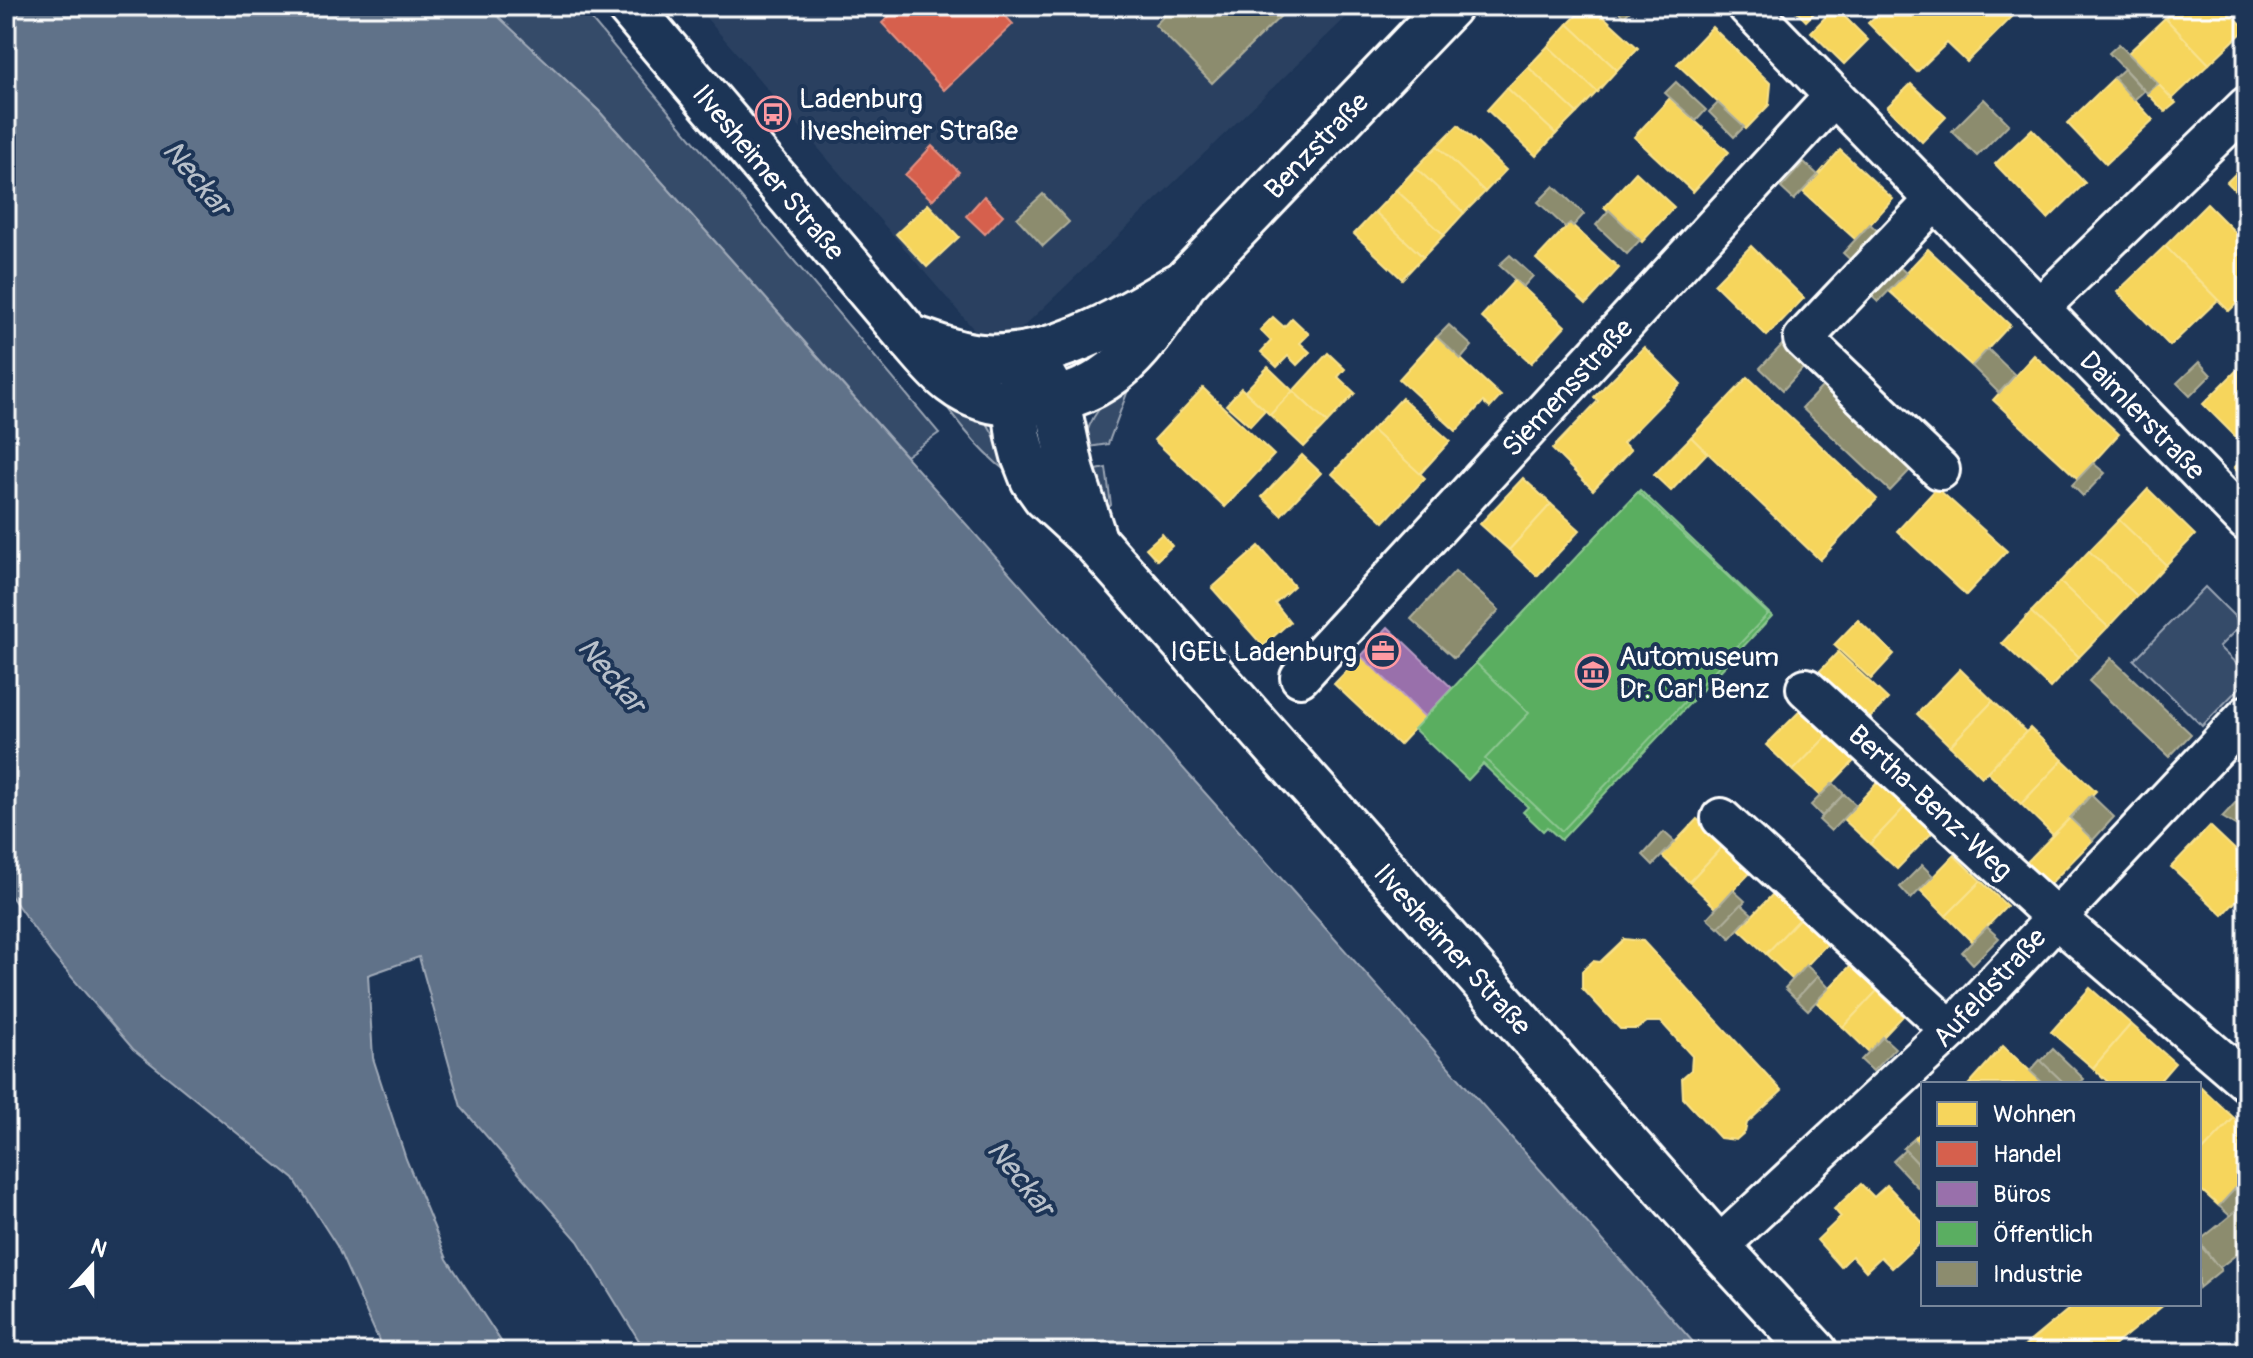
<svg xmlns="http://www.w3.org/2000/svg" width="2253" height="1358" viewBox="0 0 2253 1358" font-family="Pangolin,sans-serif">
<rect width="100%" height="100%" fill="#1d3557"/>
<filter id="ink" filterUnits="userSpaceOnUse"><feTurbulence type="fractalNoise" baseFrequency=".0125" numOctaves="2"/><feDisplacementMap in="SourceGraphic" scale="16" xChannelSelector="R" yChannelSelector="G"/><feConvolveMatrix kernelMatrix="1 2 1 2 8 2 1 2 1" color-interpolation-filters="sRGB"/></filter>
<g filter="url(#ink)">
<path fill="#2a4161" d="M696,6H1358L995,354Z"/>
<g fill="#364b69" stroke="#9aa5b4" stroke-width="2">
<path d="M487,6H580L939,433L906,456L599,111Z"/>
<path d="M929,382C940,387 955,392 965,399C989,416 999,445 1007,472C975,447 952,415 929,382Z"/>
<path d="M1130,385L1108,444L1082,448C1091,414 1100,403 1130,385Z"/>
<path d="M1106,468L1111,505L1101,513L1087,472Z"/>
<path d="M2205,587L2242,624L2219,647L2247,674V680L2202,726L2134,660Z"/>
</g>
<path fill="#617289" stroke="#a0aab8" stroke-width="2" d="M6,6H487L599,111L1702,1352H646L578,1241L461,1107L419,957L368,975L373,1058L406,1159L447,1259L508,1352H384L337,1246L294,1179L133,1049L52,954L6,889Z"/>
<g fill="#f6d55c" stroke="#f9e28d" stroke-width="2">
<path d="M1586,6H1592L1638,48L1617,70L1568,24Z"/>
<path d="M1795,6H1821L1806,21L1793,8Z"/>
<path d="M1886,6H2003L2013,16L1967,62L1947,43L1917,72L1868,23Z"/>
<path d="M2178,6H2224L2246,29L2209,64L2165,18Z"/>
<path d="M1835,7L1868,40L1844,64L1811,32Z"/>
<path d="M2165,18L2209,64L2172,99L2128,53Z"/>
<path d="M1568,24L1617,70L1597,92L1548,46Z"/>
<path d="M1712,27L1771,84L1769,105L1746,129L1677,64Z"/>
<path d="M1548,46L1597,92L1577,113L1528,67Z"/>
<path d="M1528,67L1577,113L1556,134L1507,88Z"/>
<path d="M2114,78L2153,120L2106,164L2067,123Z"/>
<path d="M1911,84L1946,117L1922,142L1887,107Z"/>
<path d="M2158,84L2176,103L2165,112L2147,93Z"/>
<path d="M1507,88L1556,134L1536,156L1487,110Z"/>
<path d="M1670,98L1729,152L1693,192L1634,137Z"/>
<path d="M1458,125L1506,170L1485,192L1437,146Z"/>
<path d="M2032,129L2085,183L2048,219L1995,164Z"/>
<path d="M1437,146L1485,192L1464,213L1416,168Z"/>
<path d="M1840,150L1893,199L1856,240L1803,192Z"/>
<path d="M2247,162V203L2227,182Z"/>
<path d="M1416,168L1464,213L1444,235L1396,190Z"/>
<path d="M1636,172L1674,207L1642,242L1604,207Z"/>
<path d="M1396,190L1444,235L1423,257L1375,212Z"/>
<path d="M928,204L959,237L927,267L896,234Z"/>
<path d="M2207,204L2247,244V293L2229,311L2165,246Z"/>
<path d="M1375,212L1423,257L1402,279L1354,234Z"/>
<path d="M1570,223L1619,268L1586,304L1536,259Z"/>
<path d="M1751,246L1804,298L1767,336L1714,284Z"/>
<path d="M2165,246L2218,300L2170,346L2117,292Z"/>
<path d="M1928,249L2010,325L1972,366L1889,291Z"/>
<path d="M1515,280L1565,326L1531,363L1481,317Z"/>
<path d="M1273,317L1284,327L1292,318L1309,334L1300,343L1310,352L1297,365L1288,356L1277,367L1261,352L1271,341L1260,330Z"/>
<path d="M1437,337L1501,396L1490,408L1483,402L1456,431L1399,379Z"/>
<path d="M1644,347L1681,384L1623,443L1631,450L1593,490L1552,449L1598,401L1594,397Z"/>
<path d="M1328,353L1345,369L1338,377L1355,393L1327,423L1293,391Z"/>
<path d="M2034,355L2119,434L2078,479L1993,400Z"/>
<path d="M2247,360V448L2203,404Z"/>
<path d="M1268,367L1293,391L1270,415L1245,391Z"/>
<path d="M1748,377L1877,499L1820,560L1691,437Z"/>
<path d="M1203,388L1274,455L1225,507L1154,440Z"/>
<path d="M1241,388L1265,410L1250,426L1226,405Z"/>
<path d="M1293,391L1327,423L1304,447L1270,415Z"/>
<path d="M1402,398L1450,441L1420,474L1372,430Z"/>
<path d="M1372,430L1425,478L1384,522L1332,474Z"/>
<path d="M1691,437L1707,453L1671,491L1654,475Z"/>
<path d="M1302,455L1321,473L1281,515L1262,497Z"/>
<path d="M2247,455V478L2246,480L2234,468Z"/>
<path d="M1523,478L1551,504L1509,550L1480,524Z"/>
<path d="M1937,488L2007,551L1966,595L1897,531Z"/>
<path d="M2148,489L2195,535L2166,565L2119,520Z"/>
<path d="M1551,504L1580,530L1537,576L1509,550Z"/>
<path d="M2119,520L2166,565L2137,596L2089,551Z"/>
<path d="M1162,534L1172,546L1157,560L1146,548Z"/>
<path d="M1259,546L1294,586L1275,603L1290,622L1263,646L1212,588Z"/>
<path d="M2089,551L2137,596L2108,627L2060,582Z"/>
<path d="M2060,582L2108,627L2079,657L2031,612Z"/>
<path d="M2031,612L2079,657L2050,688L2002,643Z"/>
<path d="M1858,620L1894,654L1871,679L1834,645Z"/>
<path d="M1838,652L1888,699L1867,721L1817,674Z"/>
<path d="M1361,656L1425,717L1399,745L1334,684Z"/>
<path d="M1960,669L1993,701L1950,746L1917,714Z"/>
<path d="M1993,701L2026,732L1982,777L1950,746Z"/>
<path d="M1801,710L1828,735L1793,771L1766,745Z"/>
<path d="M2030,728L2063,760L2021,804L1987,772Z"/>
<path d="M1828,735L1854,761L1820,796L1793,771Z"/>
<path d="M2063,760L2096,791L2053,835L2021,804Z"/>
<path d="M1878,782L1905,807L1870,844L1843,819Z"/>
<path d="M1905,807L1932,833L1897,869L1870,844Z"/>
<path d="M2070,818L2093,840L2045,889L2022,867Z"/>
<path d="M1697,819L1724,845L1689,882L1662,856Z"/>
<path d="M2210,826L2247,861V889L2223,915L2171,867Z"/>
<path d="M1724,845L1752,871L1716,908L1689,882Z"/>
<path d="M1954,855L1981,881L1946,916L1920,890Z"/>
<path d="M1981,881L2007,906L1972,942L1946,916Z"/>
<path d="M1774,893L1800,918L1766,954L1739,929Z"/>
<path d="M1800,918L1827,944L1793,980L1766,954Z"/>
<path d="M1624,939L1643,941L1782,1091L1747,1123L1745,1132L1736,1140L1720,1138L1683,1098L1682,1078L1691,1070L1692,1056L1661,1022H1647L1637,1029H1620L1582,988V971L1593,961L1600,962Z"/>
<path d="M1851,965L1877,991L1843,1027L1816,1002Z"/>
<path d="M2090,988L2131,1024L2093,1068L2051,1032Z"/>
<path d="M1877,991L1903,1016L1869,1052L1843,1027Z"/>
<path d="M2131,1024L2175,1063L2157,1084H2110L2093,1068Z"/>
<path d="M2003,1046L2030,1071L2044,1084H1969Z"/>
<path d="M2199,1085L2234,1118L2199,1155Z"/>
<path d="M2234,1118L2247,1130V1176L2219,1206L2199,1188V1155Z"/>
<path d="M1923,1130V1149L1914,1139Z"/>
<path d="M1861,1184L1874,1197L1887,1185L1923,1223V1240L1892,1268L1881,1257L1866,1271L1852,1256L1841,1267L1817,1240L1841,1217L1834,1209Z"/>
<path d="M2075,1304H2165L2106,1352H2017Z"/>
</g>
<g fill="#d6604d" stroke="#e29082" stroke-width="2">
<path d="M900,6H996L1013,24L944,90L882,23Z"/>
<path d="M932,146L959,172L932,200L905,175Z"/>
<path d="M984,196L1003,215L985,234L966,216Z"/>
</g>
<path fill="#9970ab" stroke="#b89bc4" stroke-width="2" d="M1388,627L1452,688L1425,717L1361,656Z"/>
<g fill="#5aae61" stroke="#8cc690" stroke-width="2">
<path d="M1640,490L1772,616L1561,840L1547,827L1543,831L1523,812L1528,807L1483,764L1468,780L1414,729Z"/>
<path d="M1638,492L1768,614L1562,831L1485,759L1529,713L1476,663Z"/>
</g>
<g fill="#8c8c6e" stroke="#aeae9a" stroke-width="2">
<path d="M1174,6H1291L1212,83L1155,25Z"/>
<path d="M1613,6H1635L1624,17Z"/>
<path d="M2224,6H2245L2234,16Z"/>
<path d="M2119,44L2158,84L2147,93L2109,53Z"/>
<path d="M2124,69L2144,91L2134,100L2114,78Z"/>
<path d="M1676,82L1706,110L1696,121L1665,93Z"/>
<path d="M1984,99L2009,124L1977,156L1952,131Z"/>
<path d="M1718,103L1744,127L1734,137L1709,112Z"/>
<path d="M1804,162L1818,175L1794,200L1781,188Z"/>
<path d="M1554,186L1584,214L1573,226L1570,223L1565,227L1538,202Z"/>
<path d="M1043,194L1069,222L1043,246L1017,218Z"/>
<path d="M1609,210L1640,240L1627,254L1596,225Z"/>
<path d="M1870,224L1883,236L1856,265L1843,253Z"/>
<path d="M1510,255L1533,276L1523,287L1499,265Z"/>
<path d="M1891,259L1906,273L1878,302L1863,288Z"/>
<path d="M1449,325L1472,346L1461,359L1437,337Z"/>
<path d="M1782,345L1805,366L1783,390L1760,368Z"/>
<path d="M1988,349L2015,375L1999,393L1972,366Z"/>
<path d="M2199,362L2211,375L2190,396L2177,383Z"/>
<path d="M1824,385L1912,468L1890,491L1802,408Z"/>
<path d="M2093,463L2105,473L2083,496L2072,485Z"/>
<path d="M1455,571L1499,610L1454,658L1411,619Z"/>
<path d="M2111,658L2191,734L2169,757L2089,681Z"/>
<path d="M1833,783L1844,794L1822,816L1811,805Z"/>
<path d="M1844,794L1856,805L1831,831L1819,820Z"/>
<path d="M2091,795L2114,817L2093,840L2070,818Z"/>
<path d="M2238,800L2247,808V832L2222,817Z"/>
<path d="M1664,832L1675,842L1653,865L1643,855Z"/>
<path d="M1922,865L1933,876L1911,899L1900,887Z"/>
<path d="M1733,890L1745,901L1718,928L1707,918Z"/>
<path d="M1741,904L1752,914L1730,938L1719,927Z"/>
<path d="M1987,927L1999,938L1973,964L1962,952Z"/>
<path d="M1806,965L1818,976L1796,999L1785,988Z"/>
<path d="M1818,976L1829,988L1808,1010L1796,999Z"/>
<path d="M1883,1037L1895,1048L1873,1071L1861,1060Z"/>
<path d="M2053,1049L2084,1079L2079,1084H2065L2041,1061Z"/>
<path d="M2040,1060L2065,1084H2044L2030,1071Z"/>
<path d="M1914,1139L1923,1149V1169L1903,1148Z"/>
<path d="M1905,1150L1923,1169V1186L1920,1190L1893,1161Z"/>
<path d="M2246,1177L2247,1202L2230,1216L2219,1206Z"/>
<path d="M2247,1202V1246L2219,1268L2199,1241Z"/>
<path d="M2200,1245L2221,1270L2199,1288V1246Z"/>
</g>
<g fill="none" stroke-linecap="round" stroke-linejoin="round">
<g stroke="#fff" stroke-width="44">
<g id="street">
<path d="M1747,6L2247,522"/>
<path d="M1935,200L1803,339L1940,470"/>
<path d="M2039,308L2247,106"/>
<path d="M1300,677L1834,96"/>
<path d="M1806,688L2055,917L2247,1082"/>
<path d="M1721,818L1951,1030"/>
<path d="M1718,1247L1951,1030L2247,715"/>
</g>
</g>
<g stroke="#fff" stroke-width="50">
<g id="secondary">
<path d="M629,6L909,337C923,352 936,370 952,382C975,400 1004,405 1033,403C1111,396 1146,345 1184,283L1449,6"/>
<path d="M909,337C933,345 957,355 981,357C1052,362 1120,320 1178,286"/>
<path d="M1028,354L1015,404L1019,437L1024,456L1033,479L1045,496L1095,542L1718,1247L1815,1352"/>
<path d="M1043,377L1057,401L1072,472L1093,536"/>
</g>
</g>
<use href="#street" stroke="#1d3557" stroke-width="38"/>
<use href="#secondary" stroke="#1d3557" stroke-width="44"/>
</g>
</g>
<defs>
<g id="bus-ring" transform="scale(1.8)"><circle r="9.5" fill="#1d3557" stroke="#ff9aa2" stroke-width="1.5"/><path d="M-5-6H5V4H4V6H2V4H-2V6H-4V4H-5ZM-3.5-4V0h7V-4ZM-3.5 1.2v1.5H-2V1.2ZM2 1.2v1.5H3.5V1.2Z" fill="#ff9aa2"/></g>
<g id="office-ring" transform="scale(1.8)"><circle r="9.5" fill="#1d3557" stroke="#ff9aa2" stroke-width="1.5"/><path d="M-6-3h4V-5.5h4V-3h4V5H-6ZM-1-4.5V-3h2v-1.5ZM-6 0V1H6V0Z" fill="#ff9aa2"/></g>
<g id="museum-ring" transform="scale(1.8)"><circle r="9.5" fill="#1d3557" stroke="#ff9aa2" stroke-width="1.5"/><path d="M0-6L6-3V-2H-6V-3ZM-5-1h2V3h-2ZM-1-1h2V3h-2ZM3-1h2V3H3ZM-6 4H6V6H-6Z" fill="#ff9aa2"/></g>
</defs>
<g fill-rule="evenodd">
<use href="#bus-ring" x="773" y="114"/>
<use href="#office-ring" x="1383" y="651"/>
<use href="#museum-ring" x="1593" y="672"/>
</g>
<g text-anchor="middle" stroke-width="8" stroke-linejoin="round" paint-order="stroke">
<g font-size="28" fill="#fff" stroke="#1d3557" text-anchor="start">
<text x="799" y="108">Ladenburg<tspan x="799" dy="32">Ilvesheimer Straße</tspan></text>
<text x="1357" y="661" text-anchor="end">IGEL Ladenburg</text>
<text x="1619" y="666">Automuseum<tspan x="1619" dy="32">Dr. Carl Benz</tspan></text>
</g>
<g font-size="28" fill="#fff" stroke="#1d3557">
<text transform="translate(1316 145) rotate(-46)" y="10">Benzstraße</text>
<text transform="translate(769 172) rotate(50)" y="10">Ilvesheimer Straße</text>
<text transform="translate(1567 387) rotate(-47)" y="10">Siemensstraße</text>
<text transform="translate(2143 415) rotate(46)" y="10">Daimlerstraße</text>
<text transform="translate(1931 802) rotate(43)" y="10">Bertha-Benz-Weg</text>
<text transform="translate(1453 949) rotate(48)" y="10">Ilvesheimer Straße</text>
<text transform="translate(1989 987) rotate(-47)" y="10">Aufeldstraße</text>
</g>
<g font-size="30" font-style="italic" fill="#b8c0ca" stroke="#1d3557">
<text transform="translate(197 178) rotate(50)" y="10">Neckar</text>
<text transform="translate(612 675) rotate(50)" y="10">Neckar</text>
<text transform="translate(1021 1178) rotate(51)" y="10">Neckar</text>
</g>
</g>
<rect width="2253" height="1358" fill="none" stroke="#1d3557" stroke-width="32"/>
<rect x="16" y="16" width="2221" height="1326" fill="none" stroke="#fff" stroke-width="3" filter="url(#ink)"/>
<rect x="1921" y="1082" width="280" height="224" fill="#1d3557" stroke="#77869a" stroke-width="2"/>
<rect x="1937" y="1102" width="40" height="24" fill="#f6d55c" stroke="#77869a" stroke-width="2"/>
<text x="1993" y="1122" font-size="24" fill="#ffffff">Wohnen</text>
<rect x="1937" y="1142" width="40" height="24" fill="#d6604d" stroke="#77869a" stroke-width="2"/>
<text x="1993" y="1162" font-size="24" fill="#ffffff">Handel</text>
<rect x="1937" y="1182" width="40" height="24" fill="#9970ab" stroke="#77869a" stroke-width="2"/>
<text x="1993" y="1202" font-size="24" fill="#ffffff">Büros</text>
<rect x="1937" y="1222" width="40" height="24" fill="#5aae61" stroke="#77869a" stroke-width="2"/>
<text x="1993" y="1242" font-size="24" fill="#ffffff">Öffentlich</text>
<rect x="1937" y="1262" width="40" height="24" fill="#8c8c6e" stroke="#77869a" stroke-width="2"/>
<text x="1993" y="1282" font-size="24" fill="#ffffff">Industrie</text>
<g transform="translate(92 1266) rotate(21)" stroke="#1d3557" stroke-width="6" paint-order="stroke">
<path d="M0-6L14 30L0 20L-14 30Z" fill="#ffffff"/>
<text y="-12" font-size="22" font-weight="bold" text-anchor="middle" fill="#ffffff">N</text>
</g>
</svg>
